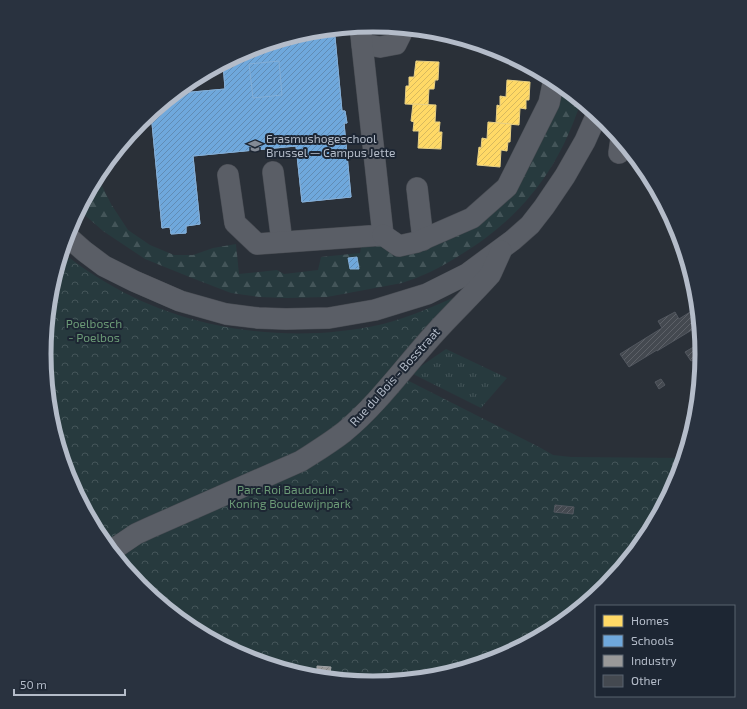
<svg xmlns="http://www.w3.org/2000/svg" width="747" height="709" viewBox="0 0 747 709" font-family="'Exo 2',sans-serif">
<defs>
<pattern id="grass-tufts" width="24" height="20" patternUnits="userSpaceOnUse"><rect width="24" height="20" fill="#273a3e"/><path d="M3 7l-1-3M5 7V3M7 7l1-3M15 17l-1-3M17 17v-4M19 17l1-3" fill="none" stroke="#445559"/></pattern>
<pattern id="forest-firs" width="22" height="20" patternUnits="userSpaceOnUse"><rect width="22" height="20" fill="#273a3e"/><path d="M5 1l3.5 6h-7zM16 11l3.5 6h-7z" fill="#445559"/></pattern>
<pattern id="park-crowns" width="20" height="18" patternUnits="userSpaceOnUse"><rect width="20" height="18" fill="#273a3e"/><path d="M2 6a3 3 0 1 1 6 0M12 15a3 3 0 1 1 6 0" fill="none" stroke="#445559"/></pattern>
<pattern id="homes-hatch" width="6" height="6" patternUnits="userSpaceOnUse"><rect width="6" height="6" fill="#ffd966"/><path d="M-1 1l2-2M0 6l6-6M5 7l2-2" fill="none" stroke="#d7b95e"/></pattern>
<pattern id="schools-hatch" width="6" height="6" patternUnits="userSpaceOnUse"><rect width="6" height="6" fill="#6fa8dc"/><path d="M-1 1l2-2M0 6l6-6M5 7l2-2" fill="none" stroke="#618cb4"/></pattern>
<pattern id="industry-hatch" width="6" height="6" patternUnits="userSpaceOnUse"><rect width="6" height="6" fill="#999"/><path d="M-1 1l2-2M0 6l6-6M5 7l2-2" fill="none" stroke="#808182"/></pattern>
<pattern id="building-hatch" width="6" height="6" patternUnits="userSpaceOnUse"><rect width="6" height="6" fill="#444950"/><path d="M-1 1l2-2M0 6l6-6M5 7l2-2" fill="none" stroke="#5d6168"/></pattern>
</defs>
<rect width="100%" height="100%" fill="#2a3038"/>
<path fill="url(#grass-tufts)" d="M446,349L507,378L481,408L411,373Z"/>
<path fill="url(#forest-firs)" d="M558,82L581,101C559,170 520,220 457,257C440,268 421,277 402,283L327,297L287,298L259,297L231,293L192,278L145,259L103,231L79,210L98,174L99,180L111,204L128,230L150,245L174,255H193L213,248L236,244L239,274L277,270L284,274L318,270L321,257L360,253L362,241L387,243L475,223Z"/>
<path fill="url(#park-crowns)" d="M62,252C76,263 91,274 107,283C187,331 292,345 383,324C409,317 433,307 457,296L401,377L541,448L553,455L571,457L685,458L678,481L647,538L606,588L556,629L499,659L438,678L410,680L349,674L278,668L247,659L190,628L140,587L99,537L69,480L50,419L44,354L50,290Z"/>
<g fill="url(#homes-hatch)" stroke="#e8d084">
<path d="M500,50L511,56H500Z"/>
<path d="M416,61L439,62L438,80H435L434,89H429L428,105L405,104L406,86H409V77H414Z"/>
<path d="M507,80L530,82L529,100H526V109L520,108L519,125L496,123L497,105L500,106V96L506,97Z"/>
<path d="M413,104L436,105L435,122H440L439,132H442L441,149L418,148L419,131H413L414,122L411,121Z"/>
<path d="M488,122L511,124L510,142H508L507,151L501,150L500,167L477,165L479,147L481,148L482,138L487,139Z"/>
</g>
<g fill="url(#schools-hatch)" stroke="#84aed6" fill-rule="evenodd">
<path d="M297,35L298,39H296V41L335,37L342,111H345L347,123H344L351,197L302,202L296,146L193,156L200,224L186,226V233L171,234L170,227L162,228L151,113L181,89V93L225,89L223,63L248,50ZM279,61L282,95L253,98L249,64Z"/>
<path d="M297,35L298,39H296V41L335,37L342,111H345L347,123H344L351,197L302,202L296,146L193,156L200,224L186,226V233L171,234L170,227L162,228L151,113L181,89V93L225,89L223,63L248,50Z"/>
<path d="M279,61L282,95L253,98L249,64Z"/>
<path d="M357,257L359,269H350L348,258Z"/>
</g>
<path fill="url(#industry-hatch)" stroke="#a1a4a7" d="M317,666L331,667L330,673L317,671Z"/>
<g fill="url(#building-hatch)" stroke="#52575f">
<path d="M698,307L700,325L657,351V350L629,367L620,354L662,328L658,321L675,312L679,319Z"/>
<path d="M702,344L703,355L691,361L685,352L697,345L698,346Z"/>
<path d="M661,379L665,385L659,389L655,382Z"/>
<path d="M555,505L574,507L573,514L554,512Z"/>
</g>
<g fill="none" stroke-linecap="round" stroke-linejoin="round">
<g stroke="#484c53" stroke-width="22">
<g id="minor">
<path d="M362,44L380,47L396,44L404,28"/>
<path d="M619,153L621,139"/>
<path d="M273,172L282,242"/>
<path d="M228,175L235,223L257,244L383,235L360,26"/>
<path d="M417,188L423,240"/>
<path d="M383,235L399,246L417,242L472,218L507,187L549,103L554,79"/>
<path d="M67,236L84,251L104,266L134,281L180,301L226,314L258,318L286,319L329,318L375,310L427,294L467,274L513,240L530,225L544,207L565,176L585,141L597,114"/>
<path d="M111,551L136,534L149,528L301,461C315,452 330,443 344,432C378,404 404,367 434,334C452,314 472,295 490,275L492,271L501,251"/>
</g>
</g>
<use href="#minor" stroke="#5a5e66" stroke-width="21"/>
</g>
<defs>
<g id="university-bare" transform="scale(1.08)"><path d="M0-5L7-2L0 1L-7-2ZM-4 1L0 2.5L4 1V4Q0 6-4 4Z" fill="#848b96" stroke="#1d2633" stroke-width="2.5" paint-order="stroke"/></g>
</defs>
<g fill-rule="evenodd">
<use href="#university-bare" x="255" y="146"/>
</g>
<g text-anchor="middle" stroke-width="4" stroke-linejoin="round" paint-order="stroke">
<g font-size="12" fill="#b4bcc9" stroke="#1d2633" text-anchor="start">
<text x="266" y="143">Erasmushogeschool<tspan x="266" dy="14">Brussel — Campus Jette</tspan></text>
</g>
<g font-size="12" fill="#6b9a76" stroke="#1d2633">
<text x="94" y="328">Poelbosch<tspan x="94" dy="14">- Poelbos</tspan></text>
<text x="290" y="494">Parc Roi Baudouin -<tspan x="290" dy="14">Koning Boudewijnpark</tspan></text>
</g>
<g font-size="12" fill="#b4bcc9" stroke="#1d2633">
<text transform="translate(395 377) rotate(-48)" y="4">Rue du Bois - Bosstraat</text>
</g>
</g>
<path d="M0 0H747V709H0ZM51 354a322 322 0 1 1 644 0a322 322 0 1 1-644 0Z" fill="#29323f" fill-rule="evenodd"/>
<path fill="none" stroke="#b4bcc9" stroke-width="5" d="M51 354a322 322 0 1 1 644 0a322 322 0 1 1-644 0Z"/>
<rect x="595" y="605" width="140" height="92" fill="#1d2633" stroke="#59626f"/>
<rect x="603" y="615" width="20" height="12" fill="#ffd966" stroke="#59626f"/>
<text x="631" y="625" font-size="12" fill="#b4bcc9">Homes</text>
<rect x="603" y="635" width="20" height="12" fill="#6fa8dc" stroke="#59626f"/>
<text x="631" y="645" font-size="12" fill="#b4bcc9">Schools</text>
<rect x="603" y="655" width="20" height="12" fill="#999999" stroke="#59626f"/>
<text x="631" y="665" font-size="12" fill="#b4bcc9">Industry</text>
<rect x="603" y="675" width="20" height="12" fill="#444950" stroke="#59626f"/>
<text x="631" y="685" font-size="12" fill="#b4bcc9">Other</text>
<path d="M14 689v6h111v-6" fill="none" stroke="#b4bcc9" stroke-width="2"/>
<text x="20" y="689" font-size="12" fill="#b4bcc9" stroke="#1d2633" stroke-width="3" paint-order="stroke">50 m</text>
</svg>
